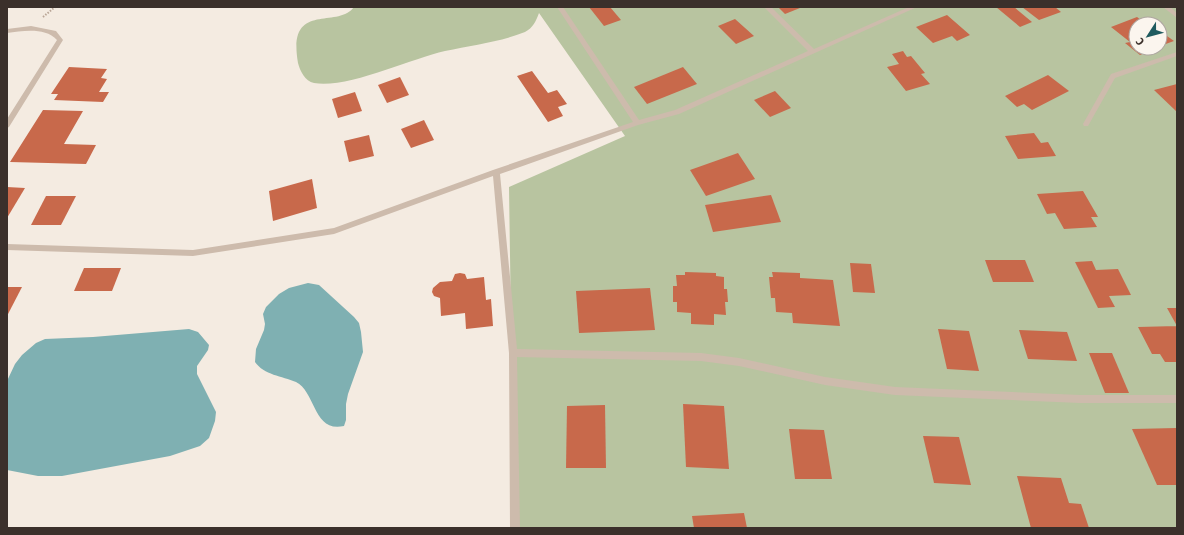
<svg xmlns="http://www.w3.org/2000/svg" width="1184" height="535" viewBox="0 0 1184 535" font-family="'Fira Sans Condensed',sans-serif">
<rect width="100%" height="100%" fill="#f4ebe1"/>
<path fill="#b8c4a0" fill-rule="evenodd" d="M354,7H1177V528H514L509,187L625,136L539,13C536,21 533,28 525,32C500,42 472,45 445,51C410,59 347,89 314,83C305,81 300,71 298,63C287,0 337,30 354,7ZM1136,24H1160V48H1136Z"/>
<g fill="#7fb0b2">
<path d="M308,283L319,285L354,317L359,323L361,332L363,352L348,394L346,404V420L344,426C313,433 316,392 296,382C282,376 264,375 255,362L256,349L264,330L265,324L263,314L266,307L279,294L289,288Z"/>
<path d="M189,329L198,332L209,345L208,350L197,366V374L216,412L215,421L209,438L200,446L170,456L62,476H38L7,470V381L15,364L22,355L36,343L45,339L93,337Z"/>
</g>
<g fill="#c8694b">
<path d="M589,7H610L621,20L604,26Z"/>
<path d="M778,7H799L800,8L785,14Z"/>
<path d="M996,7H1014L1032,22L1020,27Z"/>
<path d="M1022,7H1055L1061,12L1039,20Z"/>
<path d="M947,15L970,35L957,41L952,36L933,43L916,27Z"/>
<path d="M1137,17L1145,23L1148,22L1151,24H1136V48H1156L1140,55L1125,43L1130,42L1111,27Z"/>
<path d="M735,19L754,36L736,44L718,26Z"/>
<path d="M1160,31L1174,41L1160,46Z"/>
<path d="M903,51L907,57L911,56L925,73L921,74L930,84L906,91L887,67L899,64L892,54Z"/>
<path d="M69,67L107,69L101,78L107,79L99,92H109L103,102L54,100L58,94H51Z"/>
<path d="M683,67L697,84L647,104L634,87Z"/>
<path d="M532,71L548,93L557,90L567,104L558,107L563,116L548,122L517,76Z"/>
<path d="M1048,75L1069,91L1032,110L1024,104L1017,107L1005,96Z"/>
<path d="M400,77L409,95L387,103L378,85Z"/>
<path d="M1177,84V112L1154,90Z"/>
<path d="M775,91L791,108L770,117L754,100Z"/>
<path d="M355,92L362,111L338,118L332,99Z"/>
<path d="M43,110L83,111L64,144L96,145L86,164L10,162Z"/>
<path d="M424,120L434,140L411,148L401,129Z"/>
<path d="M1034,133L1041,143L1048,142L1056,156L1018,159L1005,136Z"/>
<path d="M369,135L374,156L349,162L344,141Z"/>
<path d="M738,153L755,179L706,196L690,170Z"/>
<path d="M312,179L317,208L273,221L269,191Z"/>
<path d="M7,187L25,188L7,218Z"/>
<path d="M1083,191L1098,217H1091L1097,227L1064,229L1055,213L1047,214L1037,194Z"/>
<path d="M771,195L781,222L713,232L705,205Z"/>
<path d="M46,196H76L61,225H31Z"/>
<path d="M985,260H1025L1034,282H993Z"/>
<path d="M1092,261L1096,270L1118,269L1131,295L1109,296L1115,307L1098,308L1075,262Z"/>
<path d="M850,263L871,264L875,293L853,292Z"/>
<path d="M84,268H121L112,291H74Z"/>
<path d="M685,272L716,273V276L724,277V289H727L728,302H725L726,315L714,314V325L691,324V313L677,312V302H673V286H677L676,275H685Z"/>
<path d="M772,272L800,273V278L833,280L840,326L793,323L792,313L776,312L775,298H771L769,277H773Z"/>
<path d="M460,273L465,274L467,279L484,277L486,300L491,299L493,326L466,329L465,313L441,316L440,298L434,296L432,292L433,288L440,282L452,281L455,274Z"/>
<path d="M7,287H22L7,316Z"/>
<path d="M650,288L655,330L579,333L576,291Z"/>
<path d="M1167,308H1177V362H1165L1160,354H1152L1138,327L1177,326Z"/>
<path d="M938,329L969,331L979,371L947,369Z"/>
<path d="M1019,330L1067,332L1077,361L1028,359Z"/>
<path d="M1089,353H1112L1129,393H1105Z"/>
<path d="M683,404L724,406L729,469L686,467Z"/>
<path d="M605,405L606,468H566L567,406Z"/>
<path d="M1176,428L1177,431V485H1157L1132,429Z"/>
<path d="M789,429L824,430L832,479H795Z"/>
<path d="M923,436L959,437L971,485L934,483Z"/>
<path d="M1017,476L1061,478L1069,503L1081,504L1089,528H1031Z"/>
<path d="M744,513L747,528H694L692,516Z"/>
</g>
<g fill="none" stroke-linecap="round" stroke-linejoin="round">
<path stroke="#b9a596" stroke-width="2" stroke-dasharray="1.5 1.5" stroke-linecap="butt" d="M43,17L55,7"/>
<g fill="#cdbbac" fill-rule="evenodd">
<path d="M557,7H563L639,120L675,110L808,51L764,7H771L814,49L909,7H917L679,114L638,125L500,174L517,349L701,353L739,358L825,377L895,387L1080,395H1177V403H1080L895,395L825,385L739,366L701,361L517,357L520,528H510L509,353L493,176L334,234L193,256L7,250V244L193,250L334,228L493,170L633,122Z"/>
<path d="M1163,7H1170L1177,13V18Z"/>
<path d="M31,26L56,31L63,40L9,127L7,128V119L57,40C45,27 23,31 7,33V29Z"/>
<path d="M1177,52V56L1115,78L1088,126H1084L1083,124L1111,74Z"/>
</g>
</g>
<rect width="1184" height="535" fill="none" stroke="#3b302b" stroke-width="16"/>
<g transform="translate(1148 36) rotate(234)"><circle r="19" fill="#fbf5ee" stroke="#aea6a0"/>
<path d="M0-3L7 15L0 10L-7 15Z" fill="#1f5a5e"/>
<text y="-6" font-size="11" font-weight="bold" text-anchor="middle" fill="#3b302b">С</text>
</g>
</svg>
